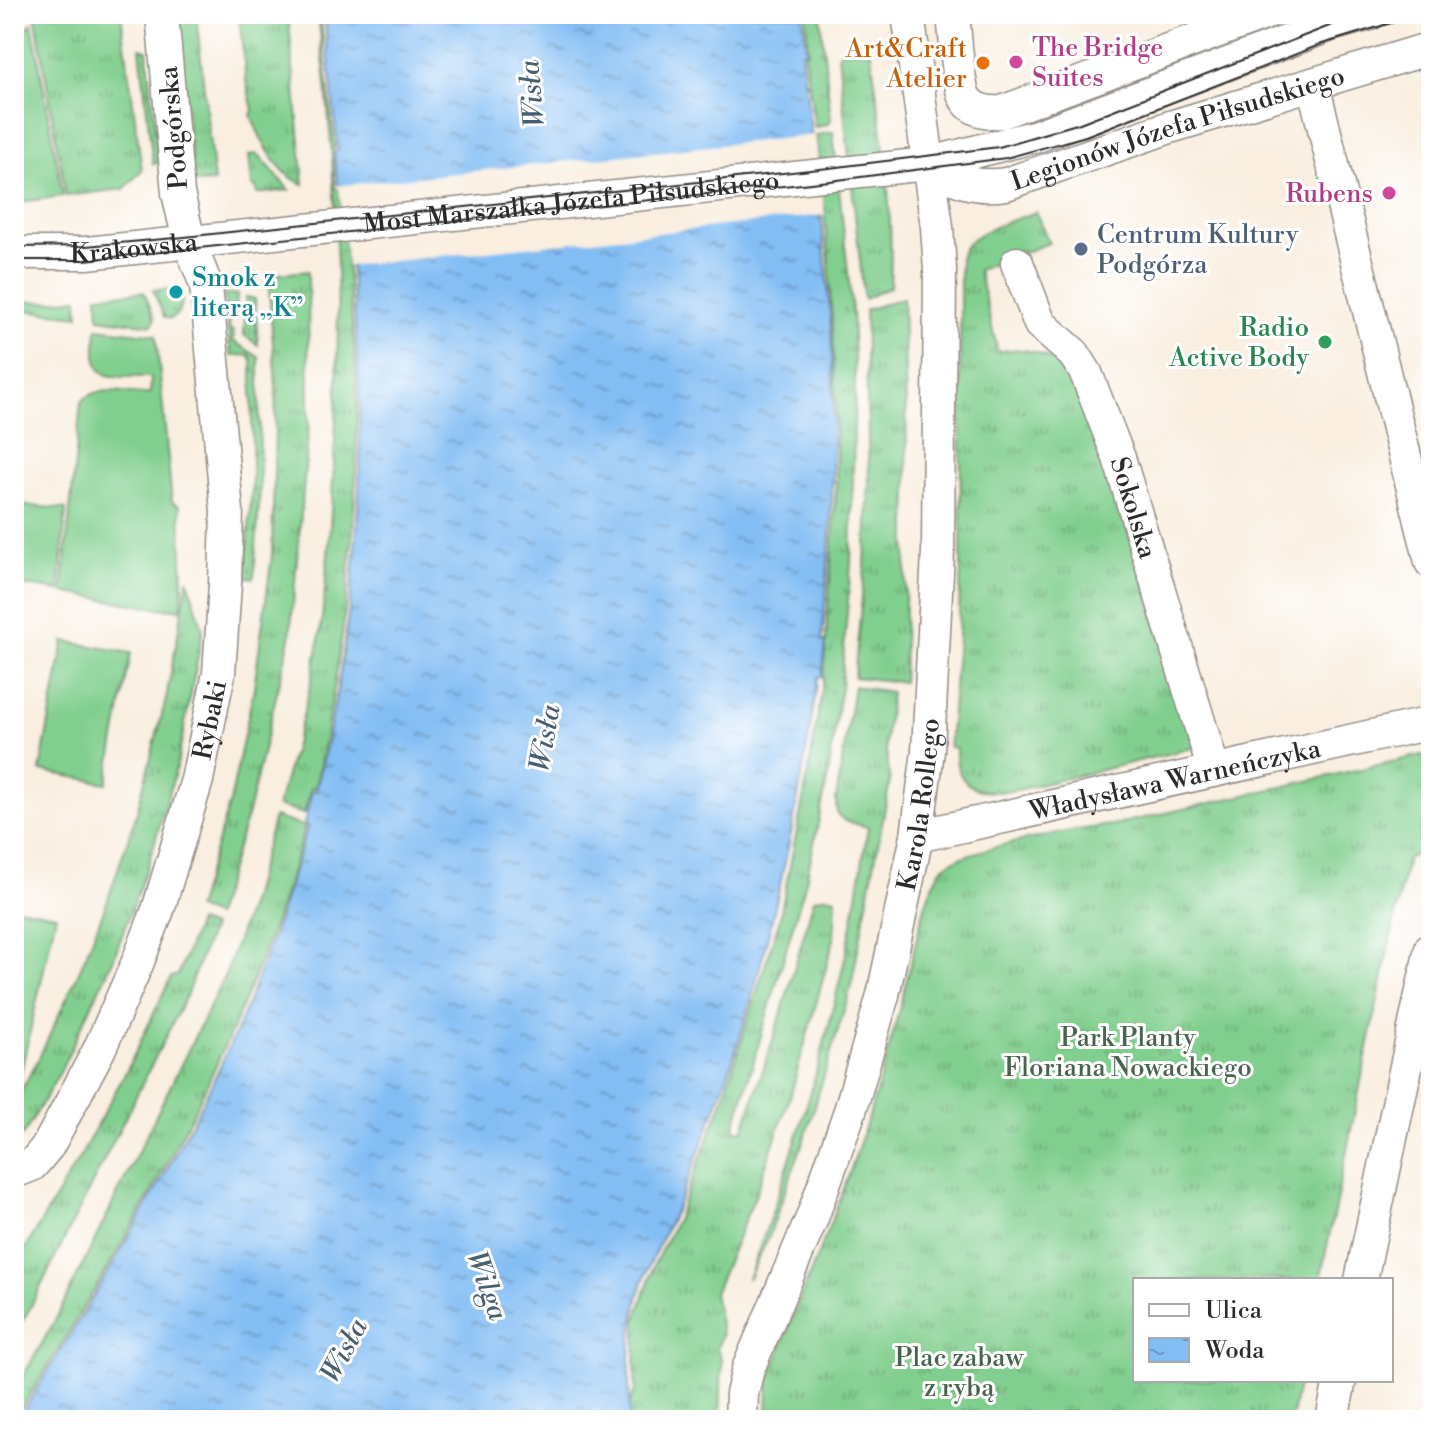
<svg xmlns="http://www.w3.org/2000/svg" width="1445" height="1434" viewBox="0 0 1445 1434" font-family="'Libre Bodoni',serif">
<defs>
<pattern id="grass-tufts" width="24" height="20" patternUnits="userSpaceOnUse" patternTransform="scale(2)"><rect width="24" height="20" fill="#81cf8e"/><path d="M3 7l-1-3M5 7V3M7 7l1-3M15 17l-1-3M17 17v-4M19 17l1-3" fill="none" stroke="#6aa874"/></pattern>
<pattern id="water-ripples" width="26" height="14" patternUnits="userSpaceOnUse" patternTransform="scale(2)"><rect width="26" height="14" fill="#82bdf4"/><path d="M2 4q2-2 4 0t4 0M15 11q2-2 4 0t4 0" fill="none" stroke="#6b9ac6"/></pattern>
</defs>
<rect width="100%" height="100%" fill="#fff"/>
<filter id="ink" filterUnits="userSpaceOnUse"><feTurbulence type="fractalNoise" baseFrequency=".0125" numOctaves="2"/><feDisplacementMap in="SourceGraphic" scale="16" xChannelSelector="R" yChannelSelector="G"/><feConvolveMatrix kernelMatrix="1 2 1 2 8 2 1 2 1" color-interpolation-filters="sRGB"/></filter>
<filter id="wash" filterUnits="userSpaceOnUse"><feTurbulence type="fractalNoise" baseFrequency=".006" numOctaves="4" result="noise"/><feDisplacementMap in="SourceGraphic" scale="32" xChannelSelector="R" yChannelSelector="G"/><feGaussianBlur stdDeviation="1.8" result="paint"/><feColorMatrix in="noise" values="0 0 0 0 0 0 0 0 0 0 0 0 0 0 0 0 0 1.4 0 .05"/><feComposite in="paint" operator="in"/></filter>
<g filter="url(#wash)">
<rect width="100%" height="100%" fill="#f9eedf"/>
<g fill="url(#grass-tufts)" stroke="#567d5c" stroke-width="2">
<path d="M35,14H121L142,170L124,189L66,196Z"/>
<path d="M176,14H196L214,182L194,183Z"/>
<path d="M239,14H288L304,184C278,176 260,139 251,115L253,110L246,81Z"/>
<path d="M318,14H320L335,148L332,149L335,188L339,189C347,267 357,346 357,425C356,548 341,668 315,788L311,787L304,814L277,806C293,752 310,697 319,641C326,594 329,545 332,497C343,336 338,174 318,14Z"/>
<path d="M803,14H820L831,120L828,124L815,128L804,53L808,52L806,16Z"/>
<path d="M140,48L147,50L159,163L153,164Z"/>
<path d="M870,48C882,127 894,207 890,287L864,299L838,54L842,51Z"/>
<path d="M833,132L852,310L855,383L851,563L841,686L828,776L806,881L734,1129L743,1131L781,1015L814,899L826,896L836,898L834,939L790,1097L755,1196L714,1293L722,1335L717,1348L722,1361L720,1420H630L629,1403L635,1391L636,1320L654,1265L675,1223L722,1103L779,921L808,775L823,683L836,489V405L829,262L816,135Z"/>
<path d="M258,154L289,190L257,194L256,187H252L249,155Z"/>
<path d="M1036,212L1049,243L978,270L998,352C1031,343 1065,361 1082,390L1197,747L1017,790C982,796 954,790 956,748L949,747L958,638L961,564L960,260C962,232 1013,221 1036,212Z"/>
<path d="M308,271L309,424L290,638L248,813L215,916L196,909L230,802L254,688L272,555L276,386L268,275Z"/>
<path d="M169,289L178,291C187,301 180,314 170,319L164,317L153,290Z"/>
<path d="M144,292L155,319L152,325L99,318L98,295Z"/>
<path d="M237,294L236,314H230L229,330L234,331L233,341L259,357L260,487L254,578L246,577V566L252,487V361L250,355L231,356L224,295Z"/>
<path d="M246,297L255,299L258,345L244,335Z"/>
<path d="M78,298L79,316L14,309V301L48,302Z"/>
<path d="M903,298L908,488L903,682L854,677L865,566L869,480L865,310Z"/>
<path d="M188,579L203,630L177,765L149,862L113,960L60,1072L29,1126L22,1136L14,1141V1103L38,1060L79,972L107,902L136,815L166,699Z"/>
<path d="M854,686L891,692L885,743L890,781L851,987L808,1128L769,1236L748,1279C786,1178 818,1076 842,971C854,924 860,875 868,827L845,821L837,814L836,800Z"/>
<path d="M1422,755L1431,763V823L1424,849L1407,859L1320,1280H1135V1380H1299L1291,1420H767L768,1384C791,1315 822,1248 847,1180C872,1111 892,1041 909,970C915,947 928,882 943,867C959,850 1086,827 1113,825Z"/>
<path d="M274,817L305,827C256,1000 179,1153 85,1305C62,1343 40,1382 14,1418V1392L58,1315L225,975L250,903Z"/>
<path d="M198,922L212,927L186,996L29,1310L14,1335V1268L82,1153L128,1068L171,977L178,975Z"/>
</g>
<g fill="#81cf8e" stroke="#567d5c" stroke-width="2">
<path d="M32,23L63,196L14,203V42Z"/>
<path d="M97,328L156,335L172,502L180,506L183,586L181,609L155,608L62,592L81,402C99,383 127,395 150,394L151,377C103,375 92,386 97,328Z"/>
<path d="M14,505L66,509L59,591L14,584Z"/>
<path d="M64,641L131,653L107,783L40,771Z"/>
<path d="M14,907L56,915L18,1085L14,1084Z"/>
</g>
<path fill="url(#water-ripples)" stroke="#567490" stroke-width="2" d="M324,14H801L803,18L806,51L801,52C813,150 827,249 832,349C836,446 831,544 822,641L826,642L822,676L818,677C799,807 773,936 732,1062C716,1110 697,1157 678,1204C664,1236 646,1265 638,1299C629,1337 628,1381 630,1420H17C52,1368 83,1313 116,1259C164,1176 211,1094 247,1005C271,946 289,886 308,826L304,824L312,791H316C345,670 361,547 360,423C359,343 351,264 342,186H338L334,152L338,150Z"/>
<path fill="#f9eedf" d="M815,135L825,215L347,266L339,189L334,186Z"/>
</g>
<g filter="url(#ink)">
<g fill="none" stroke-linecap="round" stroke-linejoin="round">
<g stroke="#928c85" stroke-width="35">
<g id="minor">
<path d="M953,14C955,32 958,82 964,96C971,111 988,113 1002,112L1264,14"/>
<path d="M1313,84L1431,562"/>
<path id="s1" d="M927,164C952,180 976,189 1006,184L1170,127L1431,48"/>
<path id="s2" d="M14,253H87L927,164L1037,136L1331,25L1370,14"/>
<path id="s3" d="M1017,263L1040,324L1074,354L1086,373L1119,458L1214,771"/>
<path id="s4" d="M917,836L1431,723"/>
<path id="s5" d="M14,1172L32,1165L48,1146L99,1050L137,964L158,910L197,780L219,673L225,584L227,511L206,285L189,241L178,193L162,14"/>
<path d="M1361,1280L1431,948"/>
<path id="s6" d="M741,1420L742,1394L748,1369L812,1218L850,1111L883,995L917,836L928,751L938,552L940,269L937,227L908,14"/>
<path d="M1332,1420L1340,1380"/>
</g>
</g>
<use href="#minor" stroke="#fff" stroke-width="32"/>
<g stroke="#2b2b2b" stroke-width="2">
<path d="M14,247L86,246L175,238L829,168L999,147L1080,123L1332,25L1367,14"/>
<path d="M14,260H85L830,181L1006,158L1086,136L1322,44L1421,14"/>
</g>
</g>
</g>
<g fill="#d1479c" stroke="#fff" stroke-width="3">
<circle cx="1016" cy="62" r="8"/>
<circle cx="1389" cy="193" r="8"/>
</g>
<circle fill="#e8710a" stroke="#fff" stroke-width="3" cx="983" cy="63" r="8"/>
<circle fill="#5c6f8a" stroke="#fff" stroke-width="3" cx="1081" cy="249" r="8"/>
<circle fill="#0f9aa8" stroke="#fff" stroke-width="3" cx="176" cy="292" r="8"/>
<circle fill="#2e9e5b" stroke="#fff" stroke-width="3" cx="1325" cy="342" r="8"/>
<g text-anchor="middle" stroke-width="6" stroke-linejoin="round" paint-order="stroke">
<g font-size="26" fill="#b23c85" stroke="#fff" text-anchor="start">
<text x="1032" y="56">The Bridge<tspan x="1032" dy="30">Suites</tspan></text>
<text x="1373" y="202" text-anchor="end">Rubens</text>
</g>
<g font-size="26" fill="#c56008" stroke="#fff" text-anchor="end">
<text x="967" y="57">Art&amp;Craft<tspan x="967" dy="30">Atelier</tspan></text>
</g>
<g font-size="26" fill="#2b2b2b" stroke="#fff">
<text transform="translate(173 128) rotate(-95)" y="9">Podgórska</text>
<text dy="9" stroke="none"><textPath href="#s1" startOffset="264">Legionów Józefa Piłsudskiego</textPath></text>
<text dy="9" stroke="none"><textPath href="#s2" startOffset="560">Most Marszałka Józefa Piłsudskiego</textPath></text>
<text dy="9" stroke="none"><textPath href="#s2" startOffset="120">Krakowska</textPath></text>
<text dy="9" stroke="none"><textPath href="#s3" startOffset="276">Sokolska</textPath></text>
<text dy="9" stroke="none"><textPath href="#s5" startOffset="502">Rybaki</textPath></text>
<text dy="9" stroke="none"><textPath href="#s4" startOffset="264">Władysława Warneńczyka</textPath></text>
<text dy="9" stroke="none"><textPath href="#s6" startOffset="644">Karola Rollego</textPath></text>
</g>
<g font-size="26" fill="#4e5e75" stroke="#fff" text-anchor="start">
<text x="1097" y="243">Centrum Kultury<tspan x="1097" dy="30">Podgórza</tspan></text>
</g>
<g font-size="26" fill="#0d838f" stroke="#fff" text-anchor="start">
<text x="192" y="286">Smok z<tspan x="192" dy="30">literą „K”</tspan></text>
</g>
<g font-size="26" fill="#27864d" stroke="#fff" text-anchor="end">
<text x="1309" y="336">Radio<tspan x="1309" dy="30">Active Body</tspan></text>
</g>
<g font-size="26" fill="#49644e" stroke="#fff">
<text x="1128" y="1046">Park Planty<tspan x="1128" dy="30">Floriana Nowackiego</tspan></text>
<text x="959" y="1366">Plac zabaw<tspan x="959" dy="30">z rybą</tspan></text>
</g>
<g font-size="28" font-style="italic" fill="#495e71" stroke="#fff">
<text transform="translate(531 94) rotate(-95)" y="10">Wisła</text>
<text transform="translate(544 738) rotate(-80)" y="10">Wisła</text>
<text transform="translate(488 1285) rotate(70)" y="10">Wilga</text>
<text transform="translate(343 1350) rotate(-62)" y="10">Wisła</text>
</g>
</g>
<rect width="1445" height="1434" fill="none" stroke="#fff" stroke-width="48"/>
<rect x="1133" y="1278" width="260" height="104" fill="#ffffff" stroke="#aaaaaa" stroke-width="2"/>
<rect x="1149" y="1304" width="40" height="12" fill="#ffffff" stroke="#aaaaaa" stroke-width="2"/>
<text x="1205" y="1318" font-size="24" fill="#2b2b2b">Ulica</text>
<rect x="1149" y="1338" width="40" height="24" fill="url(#water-ripples)" stroke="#aaaaaa" stroke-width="2"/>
<text x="1205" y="1358" font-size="24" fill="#2b2b2b">Woda</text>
</svg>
